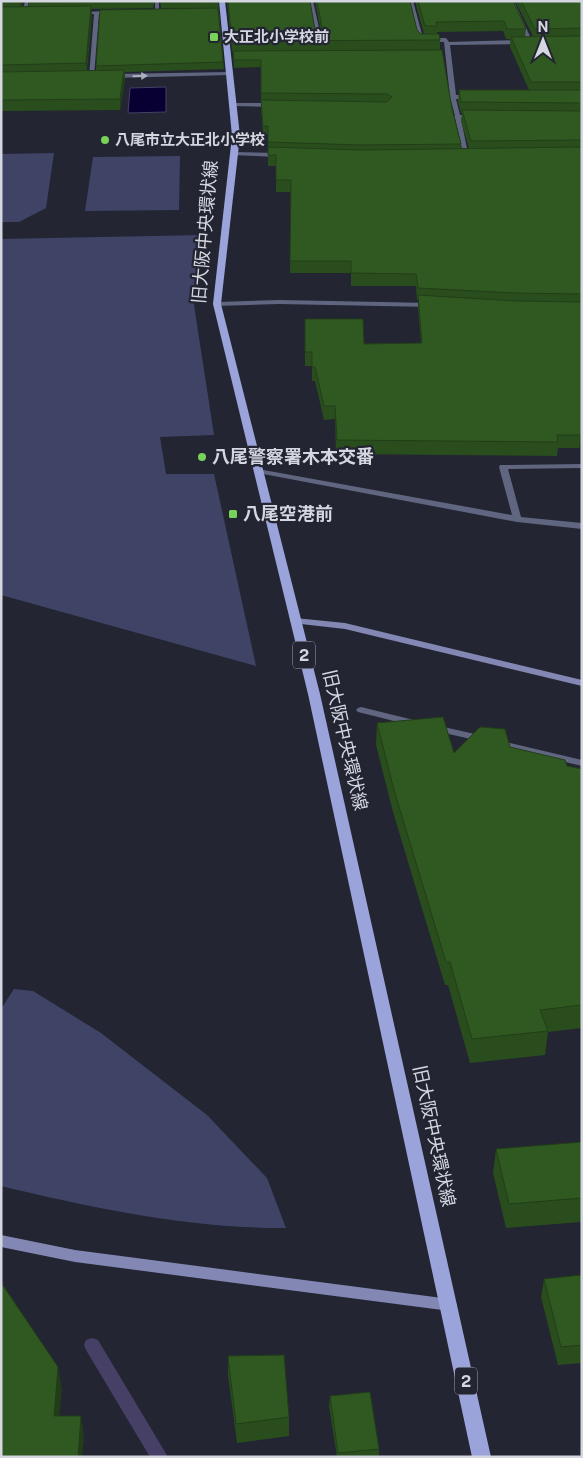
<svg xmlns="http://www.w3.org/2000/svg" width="583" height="1458" viewBox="0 0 583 1458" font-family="'Public Sans','Noto Sans JP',sans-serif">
<rect width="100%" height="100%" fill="#232532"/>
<g fill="#3f4366">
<path d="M54,153L46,208L19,222H1V154Z"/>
<path d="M180,156L179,210L85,211L93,157Z"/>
<path d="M202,235L194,305L214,435L160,437L166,474H214L256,666L1,595V239Z"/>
<path d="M14,989L33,991L101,1033L207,1115L267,1178L286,1228C192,1229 92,1208 1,1186V1009Z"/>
</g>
<path fill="#080032" stroke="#464066" d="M166,87V112L128,113L130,88Z"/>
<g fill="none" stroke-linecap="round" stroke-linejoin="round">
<path fill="#464066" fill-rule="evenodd" d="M92,1338L98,1340L168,1457H150L86,1350L84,1345L86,1340Z"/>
<g fill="#606580" fill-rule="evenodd">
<path d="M25,1H29L26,14L24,15L22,14Z"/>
<path d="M155,1H159V13L155,12Z"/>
<path d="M309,1H313L322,41L317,40Z"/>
<path d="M409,1H413L423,38H446L449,42L523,40L526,42L523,44L450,45L456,95H472L475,97L472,99H456L460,115H475L478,117L475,119H461L469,158L464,157L455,118L453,117L455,116L450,97L444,42L419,41Z"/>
<path d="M510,1H514L533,43L528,42Z"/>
<path d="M112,11L114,13L99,14L94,76L89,77L94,14H79L77,13L79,12Z"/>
<path d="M229,72L232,74L231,75L113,78L110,76L113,74Z"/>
<path d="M233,103H274L277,105L274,107L231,106L230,105Z"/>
<path d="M233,152L280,153L283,155L280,157L231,155L230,154Z"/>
<path d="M279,300L431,303L434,305L431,307L279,304L217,306L214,304L217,302Z"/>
<path d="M582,464V468L508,469L521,517L582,523V529L517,522L258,473L254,471L258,469L512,515L499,467L500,465Z"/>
<path d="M361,707L422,722L423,724L418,727L358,712L356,710L358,708Z"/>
<path d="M435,725L488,737L489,739L484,742L431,730L430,728L431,726Z"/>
<path d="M498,740L582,760V766L494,745L493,743Z"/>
</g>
<g fill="#8288b3" fill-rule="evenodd">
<path d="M295,618L345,623L582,680V686L345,629L292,623L290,621Z"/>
<path d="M1,1235L75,1250L450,1299L455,1301L457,1305L455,1309L450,1311L75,1262L1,1247Z"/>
</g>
<path fill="#9ba3db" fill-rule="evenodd" d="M219,1H225L240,136L221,304L320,694L491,1457H472L308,694L213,304L232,136Z"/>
</g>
<g fill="#294d1d" fill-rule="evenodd">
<path d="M1,1H24L22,6H29L28,1H155L153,8L91,9L92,16L87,70H96V66L194,8H161L160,1H218L224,69L125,72V80L120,110L1,111Z"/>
<path d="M227,1H310L315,30L321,32L315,1H410L417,30L421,34H424L415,1H513L526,29L525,37L533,36L515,1H582V442L579,448H558L557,456L336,454L335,419L324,420L315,381H312V366H305V319L364,344L421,343L418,308V300H417L416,286H351V273H290L291,192H276V166H268V134H263L261,108V67L234,68L233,51H232ZM503,31L506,39H510V47L529,90H459L458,101L461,113H462L461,121L469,148H461V144L452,109L440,50V40L437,34V32Z"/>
<path d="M377,723L454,753L510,747L567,766L582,769V1028L548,1032L545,1055L470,1063L448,985H445L393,812L376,745Z"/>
<path d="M582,1142V1222L506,1228L493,1173L496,1149Z"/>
<path d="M582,1275V1363L558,1365L541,1297L544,1279Z"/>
<path d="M228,1356L289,1417V1436L237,1443L228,1375Z"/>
<path d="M330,1396L379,1449V1457H337L329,1406Z"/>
</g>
<g fill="#223e18">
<path d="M20,1H24L21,10Z"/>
<path d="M91,6L92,16L86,73V63Z"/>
<path d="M124,70L125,80L120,110V99Z"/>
<path d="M582,431V442L579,448L580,435Z"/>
<path d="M58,1367L62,1390L57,1439L54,1416Z"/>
<path d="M81,1416L84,1438L82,1457H78Z"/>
</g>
<g fill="#305922" stroke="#223e18">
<path d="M228,1H310L315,30L323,33L317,1H410L417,30L421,34H439L440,40L232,41Z"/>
<path d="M418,1H513L526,29H507L504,21L436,22L437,26H425Z"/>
<path d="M521,1H582V28L535,29Z"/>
<path d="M91,6L86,63L1,65V7Z"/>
<path d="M218,8L223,62L96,66L100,10Z"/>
<path d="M582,36V82H531L511,37Z"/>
<path d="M442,50L452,109L461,144L360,145L268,142V126H263L261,100L387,102L392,97L387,94L261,93V60H234L233,51Z"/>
<path d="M124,70L120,99L1,100V72Z"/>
<path d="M459,90H582V103L461,102Z"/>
<path d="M462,110L582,111V140L471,141Z"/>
<path d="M268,147L360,150L582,147V294L515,293L418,288L416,274L351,273V261H290L291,180H276V155H268Z"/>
<path d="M418,295L515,301L582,302V431L580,435H557L558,442L337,440L335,406H324L315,367H312V352H305V319H363L364,344L422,343Z"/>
<path d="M443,717L454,753L480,727L505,729L510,747L565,760L567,766L582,769V1005L540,1010L548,1031L472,1039L450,962H446L394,790L377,723Z"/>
<path d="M582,1142V1198L509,1204L496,1149Z"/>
<path d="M582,1275V1345L561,1347L544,1279Z"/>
<path d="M1,1284H2L58,1367L54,1416H81L78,1457H1Z"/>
<path d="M284,1355L289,1417L236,1424L228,1356Z"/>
<path d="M370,1392L379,1449L338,1453L330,1396Z"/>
</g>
<defs><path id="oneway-solid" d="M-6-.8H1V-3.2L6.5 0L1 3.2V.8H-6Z" transform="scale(1.25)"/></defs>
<use fill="#acafbe" href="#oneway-solid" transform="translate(140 76) rotate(-1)"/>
<g fill="#78d258" stroke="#232532" stroke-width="2">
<rect x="209" y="32" width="10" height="10" rx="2.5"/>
<circle cx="105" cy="140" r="5"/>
<circle cx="202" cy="457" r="5"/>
<rect x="228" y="509" width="10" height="10" rx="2.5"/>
</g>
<g text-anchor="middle" stroke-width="4.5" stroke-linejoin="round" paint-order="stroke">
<g font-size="15" font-weight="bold" fill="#d5d7e0" stroke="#232532" text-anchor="start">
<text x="224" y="42">大正北小学校前</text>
<text x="115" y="145">八尾市立大正北小学校</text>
</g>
<g fill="#232532" stroke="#a0a2ac" stroke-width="1">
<rect x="293" y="641.5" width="22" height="27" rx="4"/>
<rect x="455" y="1367.5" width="22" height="27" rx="4"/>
</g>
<g font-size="16" font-weight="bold" fill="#d5d7e0">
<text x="304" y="661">2</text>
<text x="466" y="1387">2</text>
</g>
<g font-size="18" fill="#d5d7e0" stroke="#232532">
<text transform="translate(205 232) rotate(-85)" y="6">旧大阪中央環状線</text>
<text transform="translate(345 740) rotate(77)" y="6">旧大阪中央環状線</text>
<text transform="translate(434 1136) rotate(78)" y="6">旧大阪中央環状線</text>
</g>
<g font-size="18" font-weight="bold" fill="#d5d7e0" stroke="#232532" text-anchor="start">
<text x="212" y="463">八尾警察署木本交番</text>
<text x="243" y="520">八尾空港前</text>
</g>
</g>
<rect width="583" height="1458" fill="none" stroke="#d5d7e0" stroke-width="5"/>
<g transform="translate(543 40)" stroke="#232532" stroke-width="4" paint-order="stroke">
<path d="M0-4L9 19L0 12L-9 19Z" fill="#d5d7e0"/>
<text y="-8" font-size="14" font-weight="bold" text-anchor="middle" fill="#d5d7e0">N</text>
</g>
</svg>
